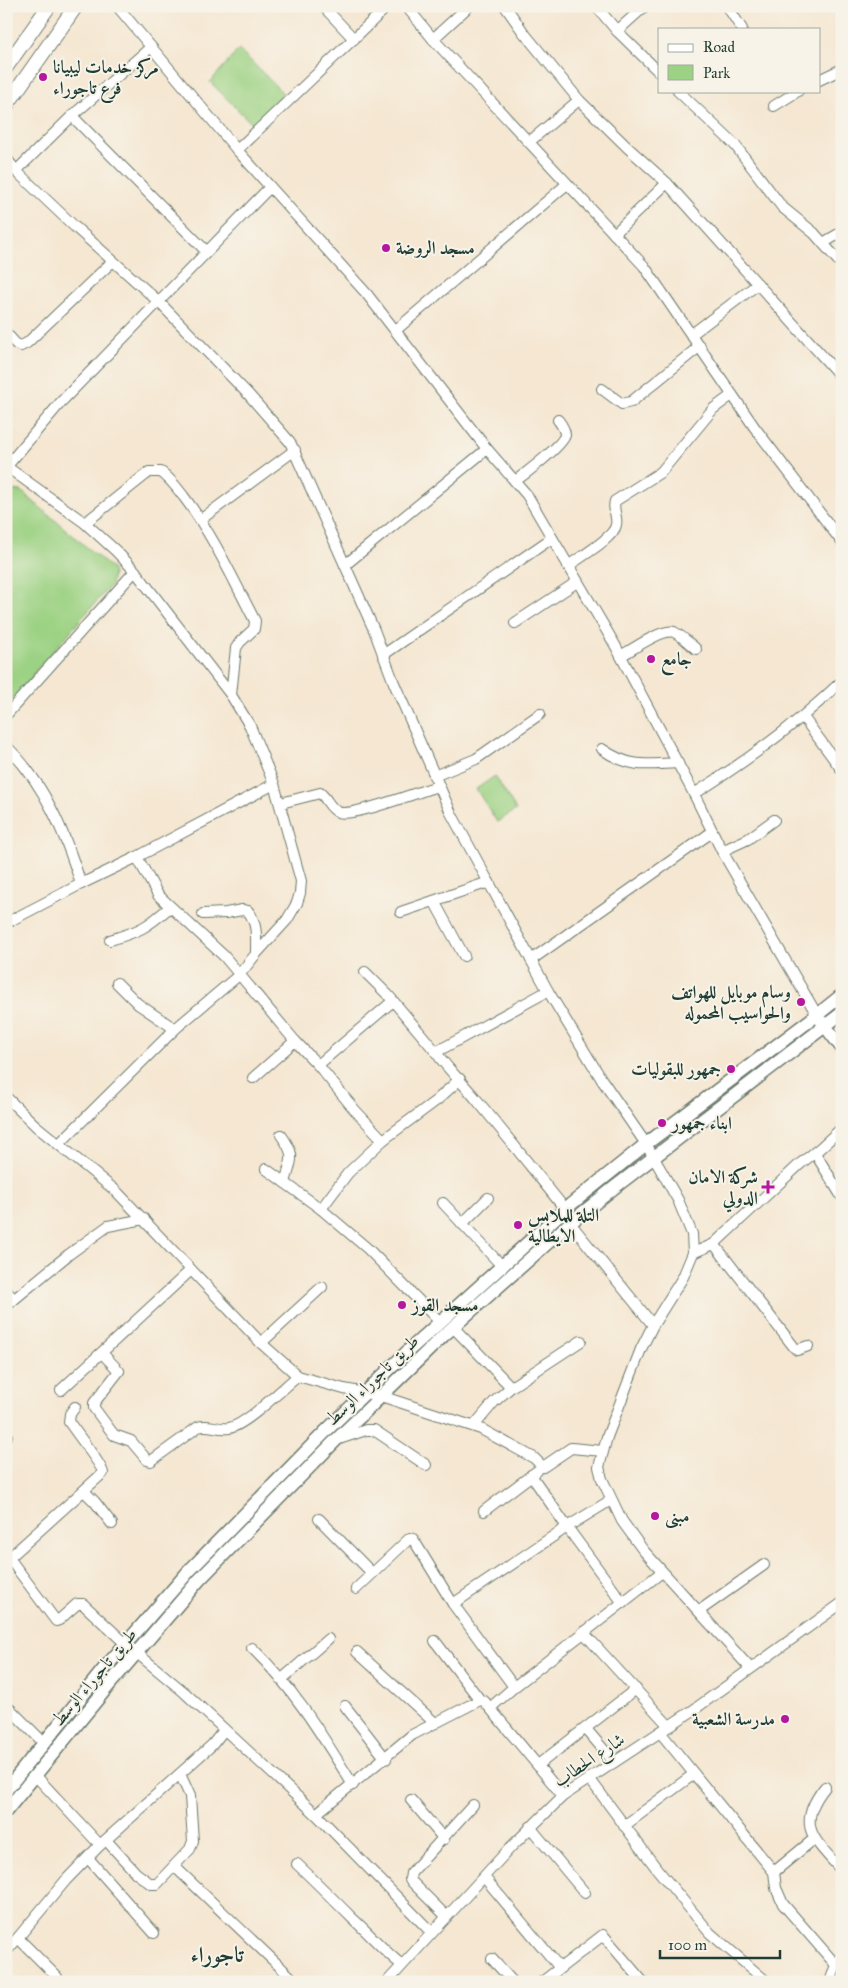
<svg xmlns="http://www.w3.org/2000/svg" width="848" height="1988" viewBox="0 0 848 1988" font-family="'IM FELL Great Primer',Amiri,serif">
<rect width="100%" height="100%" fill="#f7f3e8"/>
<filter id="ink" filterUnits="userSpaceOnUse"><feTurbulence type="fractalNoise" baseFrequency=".02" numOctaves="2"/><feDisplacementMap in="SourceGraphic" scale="10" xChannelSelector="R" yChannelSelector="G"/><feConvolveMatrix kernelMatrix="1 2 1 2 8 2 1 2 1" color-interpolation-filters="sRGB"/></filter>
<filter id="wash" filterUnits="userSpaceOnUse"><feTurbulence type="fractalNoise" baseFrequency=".0096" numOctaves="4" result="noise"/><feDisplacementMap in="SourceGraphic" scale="20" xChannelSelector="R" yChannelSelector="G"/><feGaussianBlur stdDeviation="1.12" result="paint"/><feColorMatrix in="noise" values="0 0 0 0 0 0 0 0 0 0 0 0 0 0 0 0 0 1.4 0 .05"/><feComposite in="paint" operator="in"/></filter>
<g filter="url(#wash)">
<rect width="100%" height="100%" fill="#f5e7d2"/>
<g fill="#9cd283" stroke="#5e885c">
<path d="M239,49L283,93L254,126L210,82Z"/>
<path d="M8,490L21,491L111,568L113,573L111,585L34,673L32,679L6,706V492Z"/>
<path d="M495,776L516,810L497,822L476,789Z"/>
</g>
</g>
<g filter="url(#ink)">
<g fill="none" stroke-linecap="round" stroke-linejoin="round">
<g stroke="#6a786b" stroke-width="12">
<g id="minor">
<path d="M117,6L237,150L366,293L487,449L527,495L615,645L694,794L722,851L817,1015"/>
<path d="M323,6L354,39"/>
<path d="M406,6L433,39L644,266L755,428L842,542"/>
<path d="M505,6L524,33L579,100L627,147L667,183L842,378"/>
<path d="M596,6L617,31L659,72"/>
<path d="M727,6L742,29"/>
<path d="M617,31L645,6"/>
<path d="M433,39L469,6"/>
<path d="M819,80L842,69"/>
<path d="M678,91L735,145L782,207L814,233L842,265"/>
<path d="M774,106L798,91"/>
<path d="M72,116L206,251"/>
<path d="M529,142L579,100"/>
<path d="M237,150L388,6"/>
<path d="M6,158L16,171L75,227L158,301L249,395L290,442L374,630L394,683L451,813L548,991L602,1080L646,1144L678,1200L692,1234L693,1253L683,1277L653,1325L641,1349L607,1437L599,1467L602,1479L622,1521L643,1550L750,1668"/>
<path d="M16,171L72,116L151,47"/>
<path d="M614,234L667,183"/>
<path d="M823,243L842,232"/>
<path d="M396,330L567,184"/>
<path d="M6,333L16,344L21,346L27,343L113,261"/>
<path d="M692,334L758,284"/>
<path d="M602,389L622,404L631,402L700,346"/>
<path d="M6,467L61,402L270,187"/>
<path d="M7,467L85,523L116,551L135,571L231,695L250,726L274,784L301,881L300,893L297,903L287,920L256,954L239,975L175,1029L59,1144"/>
<path d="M515,481C525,474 563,445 565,435C565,429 561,424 558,420"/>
<path d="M200,520L295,450"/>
<path d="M85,523L149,472H161C170,478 177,488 184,497C213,535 233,579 255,621L254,629L240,642L236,648L231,695"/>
<path d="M345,565L487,449"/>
<path d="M568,566C579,558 614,538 616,525C618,517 612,509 615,501L661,472L713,409L732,395"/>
<path d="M515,623L577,582"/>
<path d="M383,655L552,538"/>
<path d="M621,656C631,650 663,628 674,632C682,636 689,643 696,649"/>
<path d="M6,715L135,571"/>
<path d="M803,717L842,770"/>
<path d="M6,746C45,783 65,834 81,884L137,857L274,784"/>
<path d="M602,749C629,768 646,765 678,763"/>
<path d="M434,776L476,759L540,714"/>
<path d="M694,794C747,761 797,724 842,681"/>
<path d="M281,803L320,793C327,798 329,808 338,812C352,818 420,791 438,786"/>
<path d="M722,851L748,839L774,820"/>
<path d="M137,857L158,895L224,956L295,1041L318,1065L354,1109L383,1140"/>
<path d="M434,901L464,956"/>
<path d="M401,912L489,882"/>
<path d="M203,914L226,913L242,910L248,911C258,924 256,938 256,954"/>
<path d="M6,923L81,884"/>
<path d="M110,940C140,931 146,928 170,907"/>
<path d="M531,960L712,832"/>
<path d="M365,972L389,996L436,1052"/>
<path d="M117,983L138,1004L175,1029"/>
<path d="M548,991L436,1052C447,1069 463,1083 476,1099C506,1135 535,1172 565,1209"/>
<path d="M318,1065L393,1001"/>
<path d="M253,1078L295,1041"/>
<path d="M6,1097L36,1126L116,1191L261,1343L298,1376L344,1389L381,1396L481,1429L534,1458L543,1467L571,1448L603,1451"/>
<path d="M281,1135C297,1157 291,1159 285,1183"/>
<path d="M815,1153L842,1197"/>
<path d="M266,1169L321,1209L368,1249L439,1321"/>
<path d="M443,1203L501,1265"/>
<path d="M321,1209L348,1173L383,1140L437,1100L460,1079"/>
<path d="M570,1223L653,1325"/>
<path d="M462,1224L488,1198"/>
<path d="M714,1244L794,1347L797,1350L808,1346"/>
<path d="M693,1253L714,1244L800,1164L819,1149L842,1128"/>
<path d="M6,1291L14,1299"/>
<path d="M6,1306L68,1255L108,1226L144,1219"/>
<path d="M453,1327L511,1387"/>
<path d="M261,1343L322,1287"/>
<path d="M102,1353L119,1371L94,1403V1408L114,1435L131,1441L147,1460L151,1461L198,1427C208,1423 218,1430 229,1428C246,1425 283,1388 298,1376"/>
<path d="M61,1390L191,1270"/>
<path d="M474,1426L494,1402L511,1387L581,1341"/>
<path d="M6,1437L7,1436"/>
<path d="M339,1439L366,1430H374L426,1465"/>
<path d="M531,1475L567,1527L623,1603"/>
<path d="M84,1491L95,1502L112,1524"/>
<path d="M484,1511L537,1471"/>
<path d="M319,1519L372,1573"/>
<path d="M9,1558L103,1473C103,1467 75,1431 69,1422L70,1414L75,1407"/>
<path d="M6,1560L9,1558L56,1621L59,1620L77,1604H83L126,1644L184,1692L316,1814L431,1932"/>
<path d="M356,1589L410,1538L413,1539L453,1604L514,1687"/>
<path d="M453,1604L567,1527L611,1500"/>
<path d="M699,1611L764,1565"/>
<path d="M583,1632L669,1726"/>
<path d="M435,1641L480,1700L484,1701L490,1708L563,1796"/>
<path d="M252,1648C294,1688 323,1737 353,1785"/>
<path d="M357,1652L435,1723"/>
<path d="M282,1679L328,1639"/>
<path d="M6,1705L44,1743"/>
<path d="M345,1706L386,1759"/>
<path d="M490,1708L514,1687L662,1572"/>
<path d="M586,1729L614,1762"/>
<path d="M660,1732L774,1872L776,1888L783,1904L836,1965"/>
<path d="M538,1765L636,1689"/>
<path d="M35,1775L100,1845"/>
<path d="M589,1778L657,1869L710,1933L767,1982"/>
<path d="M825,1787C794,1826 815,1840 842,1871"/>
<path d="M411,1800L444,1839"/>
<path d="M316,1814L412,1735L480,1700"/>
<path d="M624,1826L694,1774"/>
<path d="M530,1827L585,1893"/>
<path d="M106,1840L136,1873L151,1884H157L174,1866L296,1982"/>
<path d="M88,1858L154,1933"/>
<path d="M297,1864C316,1882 335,1901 353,1919C370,1934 384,1951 402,1965"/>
<path d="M174,1866L190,1849L193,1841L190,1796L180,1774"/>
<path d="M774,1872L814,1839"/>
<path d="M484,1877L560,1968"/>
<path d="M446,1916L412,1882L410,1879L411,1873L473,1805"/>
<path d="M18,1938L57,1977"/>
<path d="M6,1952L66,1880L100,1845L212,1745L224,1730"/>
<path d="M492,1959L513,1982"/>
<path d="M6,1981L7,1982"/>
<path d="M387,1982L511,1847L563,1796L692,1711L842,1603"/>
<path d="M542,1982L603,1935L643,1982"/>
<path d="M830,1982L836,1965L842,1956"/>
</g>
</g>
<g stroke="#6a786b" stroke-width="15">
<g id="major">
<path d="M822,1022L842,1048"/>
<path d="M6,1790L103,1670L189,1571L326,1431L408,1351L565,1209L646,1144L817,1015L842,995"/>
<path d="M6,1811L114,1679L199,1580L336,1440L443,1336L570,1223L615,1187L842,1013"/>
</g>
</g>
<g stroke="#6a786b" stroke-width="16">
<g id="highway">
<path d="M6,67L49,6"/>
<path d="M6,106L76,6"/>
</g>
</g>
<use href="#minor" stroke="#fff" stroke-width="10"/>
<use href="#major" stroke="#fff" stroke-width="12"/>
<use href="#highway" stroke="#fff" stroke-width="14"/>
</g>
</g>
<g fill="#b5179e" stroke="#f7f3e8" stroke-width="2">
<circle cx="43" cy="77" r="5"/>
<circle cx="386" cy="248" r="5"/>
<circle cx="651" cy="659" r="5"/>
<circle cx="801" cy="1002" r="5"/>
<circle cx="731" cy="1069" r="5"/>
<circle cx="662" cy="1123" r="5"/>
<path d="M765.5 1179.5h5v5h5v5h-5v5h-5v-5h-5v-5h5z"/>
<circle cx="518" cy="1225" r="5"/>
<circle cx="402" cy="1305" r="5"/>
<circle cx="655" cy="1516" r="5"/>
<circle cx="785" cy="1719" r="5"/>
</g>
<g text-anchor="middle" stroke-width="4" stroke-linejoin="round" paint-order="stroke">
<g font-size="18" font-weight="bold" fill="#1f3d34" stroke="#f7f3e8" text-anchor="start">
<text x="53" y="73">مركز خدمات ليبيانا<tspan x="53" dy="21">فرع تاجوراء</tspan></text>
<text x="396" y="254">مسجد الروضة</text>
<text x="661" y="665">جامع</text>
<text x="791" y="998" text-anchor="end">وسام موبايل للهواتف<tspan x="791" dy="21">والحواسيب المحموله</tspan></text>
<text x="721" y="1075" text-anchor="end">جمهور للبقوليات</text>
<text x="672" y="1129">ابناء جمهور</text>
<text x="758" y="1183" text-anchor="end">شركة الامان<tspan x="758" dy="21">الدولي</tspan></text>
<text x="528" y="1221">التلة للملابس<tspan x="528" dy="21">الايطالية</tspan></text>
<text x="412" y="1311">مسجد القوز</text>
<text x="665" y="1522">مبنى</text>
<text x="775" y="1725" text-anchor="end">مدرسة الشعبية</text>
</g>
<g font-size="18" fill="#1f3d34" stroke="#f7f3e8">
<text transform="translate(372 1380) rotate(-44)" y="6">طريق تاجوراء الوسط</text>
<text transform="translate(94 1677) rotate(-50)" y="6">طريق تاجوراء الوسط</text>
<text transform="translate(589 1760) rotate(-34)" y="6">شارع الحطاب</text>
</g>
<g font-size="22" font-weight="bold" fill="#1f3d34" stroke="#f7f3e8">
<text x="217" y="1962">تاجوراء</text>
</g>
</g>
<rect width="848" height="1988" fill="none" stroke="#f7f3e8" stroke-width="25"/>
<rect x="658" y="28" width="162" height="65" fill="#f7f3e8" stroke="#a1aaa0"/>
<rect x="668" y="44" width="25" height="8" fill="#ffffff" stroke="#a1aaa0"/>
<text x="703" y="52" font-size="15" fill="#1f3d34">Road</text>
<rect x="668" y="65" width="25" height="15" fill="#9cd283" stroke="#a1aaa0"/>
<text x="703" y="78" font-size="15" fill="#1f3d34">Park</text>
<path d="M660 1950v8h120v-8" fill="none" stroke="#1f3d34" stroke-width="2.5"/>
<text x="668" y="1950" font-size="15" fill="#1f3d34" stroke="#f7f3e8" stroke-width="4" paint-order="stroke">100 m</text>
</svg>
